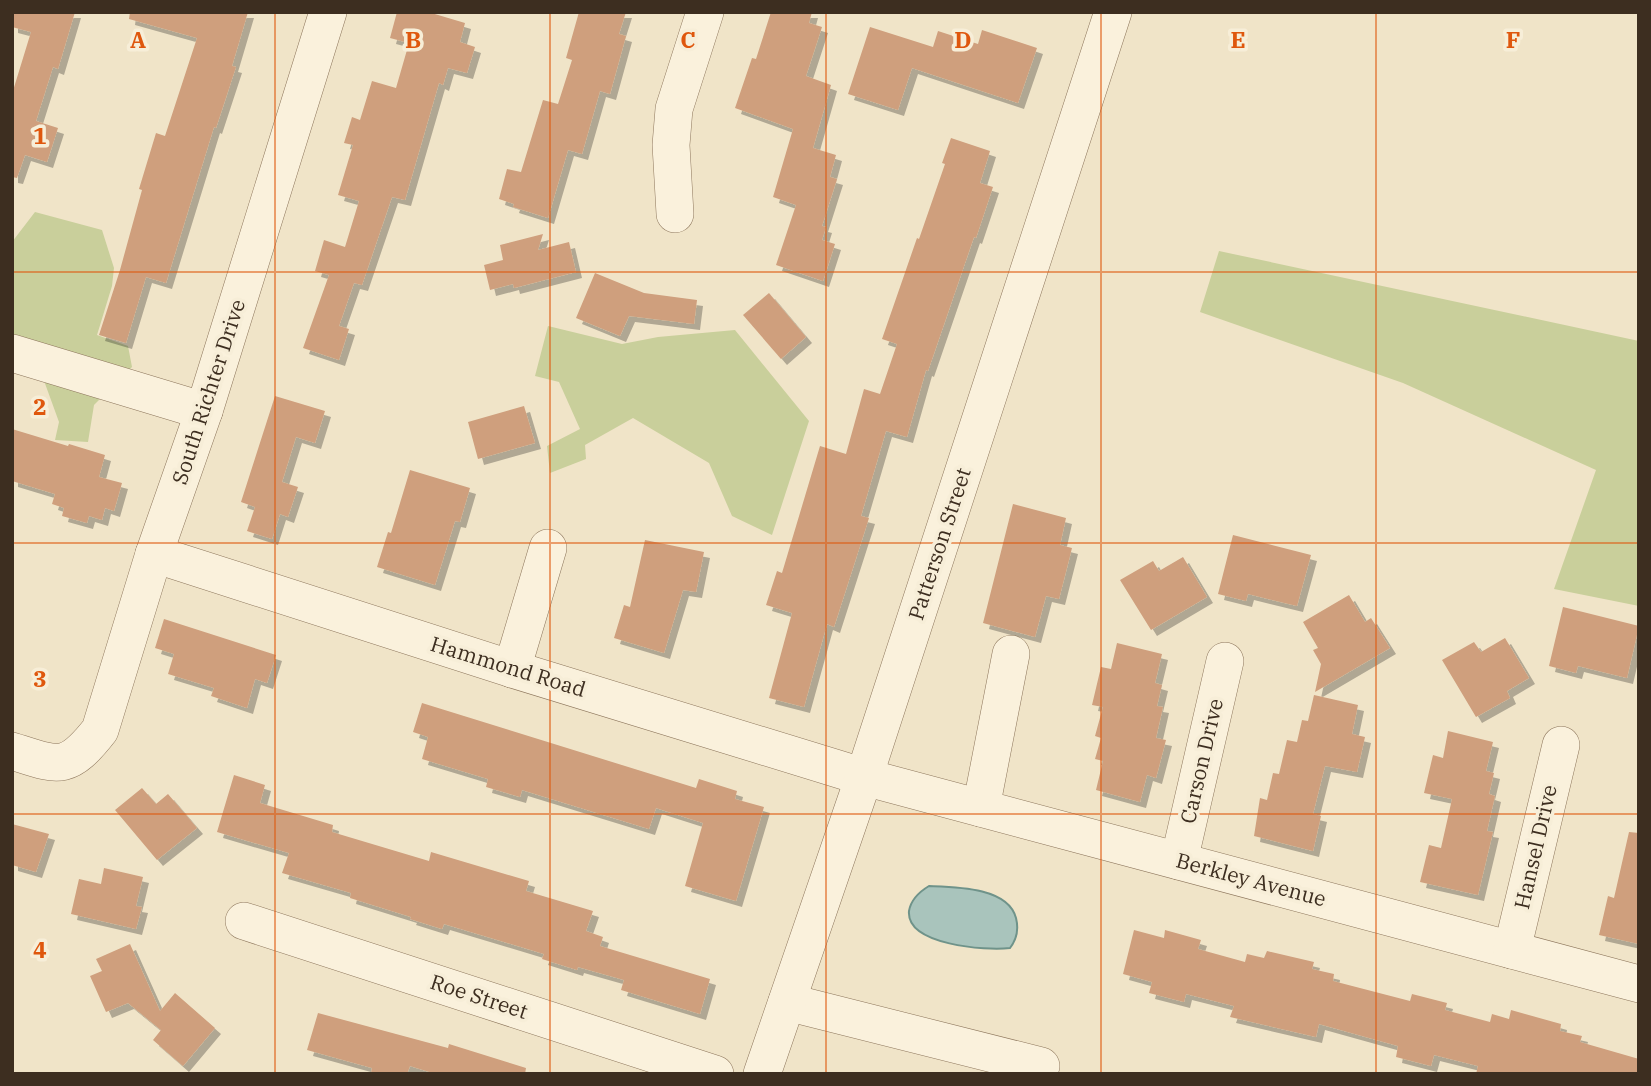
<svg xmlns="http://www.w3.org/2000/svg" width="1651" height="1086" viewBox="0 0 1651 1086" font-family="'IBM Plex Serif',serif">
<defs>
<filter id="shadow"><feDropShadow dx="6" dy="6" stdDeviation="0" flood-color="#0004"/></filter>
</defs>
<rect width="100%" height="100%" fill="#f0e4c8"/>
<g fill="#c9cf9b">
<path d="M35,212L102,230L114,268L112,286L97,335L128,346L132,367L94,405L88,442L55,440L59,422L43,378L12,370V242Z"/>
<path d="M1219,251L1639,341V606L1554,589L1596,470L1403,383L1200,312Z"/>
<path d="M548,326L622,344L658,337L735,330L809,421L772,535L732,516L709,463L633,418L585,445L586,459L550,473L547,446L580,429L559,382L535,376Z"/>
</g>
<path fill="#a9c4bc" stroke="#6f938a" stroke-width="2" d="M929,886C955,887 1008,887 1016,918C1019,930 1017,939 1010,948C986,951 906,945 909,911C911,899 919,892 929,886Z"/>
<g fill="#cf9f7d" filter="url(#shadow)">
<path d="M12,12H75L58,69L53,67L36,121L58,128L47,162L25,155L17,178L12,177V94L31,32L12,27Z"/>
<path d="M130,12H248L232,66L236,67L216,128L214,127L166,283L146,277L126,343L99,335L120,270L142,190L139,189L156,133L165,136L197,38L129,19Z"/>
<path d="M397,12H428L465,23L460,42L475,47L467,73L448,68L443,85L439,83L405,200L392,197L362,285L354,283L339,326L349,329L339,360L303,348L329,275L315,271L324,240L345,247L359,201L338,195L353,145L344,143L352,117L360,120L372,81L396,88L409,43L390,38Z"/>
<path d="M579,12H626L619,34L626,36L610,94L600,91L582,154L568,150L548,218L513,207L514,204L499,199L507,169L521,172L543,100L558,104L572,60L566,58Z"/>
<path d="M771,12H812L809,23L822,27L806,76L831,85L813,148L836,155L830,177L837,179L822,226L826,227L822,240L835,244L823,281L776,265L796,205L773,197L793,129L735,108L752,58L756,59Z"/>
<path d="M870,27L933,47L938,31L978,44L982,30L1037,48L1018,103L912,68L898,110L848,94Z"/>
<path d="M951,138L990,151L980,183L993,187L976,238L974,237L928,371L926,370L907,437L886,431L861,516L869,518L834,627L827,624L804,707L769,698L792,613L766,605L777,571L782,573L820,446L846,454L864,389L880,394L897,344L882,339L917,238L919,239L945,164L942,163Z"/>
<path d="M543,234L538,250L569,242L576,272L514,288L513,284L490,290L484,265L503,260L500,245Z"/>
<path d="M595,273L644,293L697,300L694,324L629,316L620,336L576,318Z"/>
<path d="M769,293L806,337L781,359L743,315Z"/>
<path d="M275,396L325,411L315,443L296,437L282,482L298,487L288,517L280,514L272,539L247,531L255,507L241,502Z"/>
<path d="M524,406L535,443L478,459L468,422Z"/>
<path d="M12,429L68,446L69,444L105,455L99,477L122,483L114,511L105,508L102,520L89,516L87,523L62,516L64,508L52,504L55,494L12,481Z"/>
<path d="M410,470L470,488L460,522L455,521L435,585L377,567L388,532L391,533Z"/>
<path d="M1013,504L1066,518L1060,545L1072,548L1059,599L1046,596L1035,637L983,623Z"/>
<path d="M1233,535L1311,555L1297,606L1248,594L1246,601L1218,594Z"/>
<path d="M645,540L704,552L696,592L683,590L664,653L614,638L624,605L630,607Z"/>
<path d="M1183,557L1207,597L1151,630L1120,580L1153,561L1159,571Z"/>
<path d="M1349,595L1365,622L1371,618L1390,648L1315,692L1321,664L1313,650L1318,648L1303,622Z"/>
<path d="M1563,607L1639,626L1627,678L1578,666L1576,673L1549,666Z"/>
<path d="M164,619L276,655L267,683L255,679L247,708L211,696L214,688L168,674L174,654L155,648Z"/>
<path d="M1505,638L1529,678L1507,691L1510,698L1476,717L1442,660L1474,642L1481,652Z"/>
<path d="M1117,643L1162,654L1155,683L1162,685L1157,706L1163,707L1156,738L1166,740L1156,778L1147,775L1140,802L1096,790L1103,761L1095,759L1101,738L1095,736L1103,707L1092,705L1101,667L1111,669Z"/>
<path d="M1314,695L1358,705L1352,734L1365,737L1357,772L1325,766L1313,814L1321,816L1313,851L1254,836L1260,798L1267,800L1273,773L1279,774L1287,740L1297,742L1302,720L1308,721Z"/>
<path d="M422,703L696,788L699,779L737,791L735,799L764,807L736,901L685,886L703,823L656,808L649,829L522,790L520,797L486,787L488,779L422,759L428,737L413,732Z"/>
<path d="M1448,731L1493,742L1486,771L1494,773L1489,794L1495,796L1487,831L1493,832L1478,895L1420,882L1429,845L1441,848L1452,799L1424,793L1433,755L1443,758Z"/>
<path d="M234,775L265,785L260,803L333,825L332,832L429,861L431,852L529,881L526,891L593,911L586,931L603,937L600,946L710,979L700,1014L621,990L624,980L578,967L577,970L542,959L544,954L444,924L442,929L410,919L411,917L350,898L351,893L282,873L289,853L217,832Z"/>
<path d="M142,788L156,804L168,794L197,828L157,860L115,810Z"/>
<path d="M12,824L49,834L36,872L12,865Z"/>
<path d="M1629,832L1639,833V944L1599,935L1608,896L1614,898Z"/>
<path d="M104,868L143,877L136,906L142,907L136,929L71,914L79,879L101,884Z"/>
<path d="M1134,930L1164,938L1165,930L1201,940L1198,949L1245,962L1247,954L1264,958L1267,951L1314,962L1312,969L1334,974L1333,981L1410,1001L1412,994L1447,1003L1445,1010L1490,1022L1492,1014L1509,1019L1511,1010L1561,1024L1560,1031L1582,1036L1580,1042L1639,1059V1074H1476L1478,1066L1434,1055L1431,1066L1396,1057L1398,1046L1319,1024L1316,1037L1230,1017L1234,1006L1186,994L1184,1002L1149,993L1152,982L1123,974Z"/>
<path d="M130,944L160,1011L175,993L215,1028L183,1066L153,1040L161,1030L128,1003L106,1012L90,976L102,971L96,959Z"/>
<path d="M318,1013L448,1048L449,1044L526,1068L525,1074H436L410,1066L407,1074H371L372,1068L307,1050Z"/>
</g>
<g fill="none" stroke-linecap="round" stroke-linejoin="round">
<g stroke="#8d765c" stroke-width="38">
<g id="minor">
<path d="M675,214L671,145L674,109L705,12"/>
<path d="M12,353L204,411"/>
<path d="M154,554L512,669L864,777L1639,984"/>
<path d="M512,669L548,548"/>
<path d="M12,751C59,766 67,772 100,730L154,554L204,411L328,12"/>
<path d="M981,808L1011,654"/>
<path d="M1179,861L1225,661"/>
<path d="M244,921L715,1074"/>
<path d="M1512,950L1561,745"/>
<path d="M787,1002L1041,1066"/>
<path d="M762,1074L864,777L1113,12"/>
</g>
</g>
<use href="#minor" stroke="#faf1dc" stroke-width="37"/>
</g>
<path fill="none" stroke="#df570d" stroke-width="2" stroke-opacity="0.55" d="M275,12V1074M550,12V1074M826,12V1074M1101,12V1074M1376,12V1074M12,272H1639M12,543H1639M12,814H1639"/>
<g text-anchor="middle" stroke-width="7" stroke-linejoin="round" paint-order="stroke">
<g font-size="21" fill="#3d2e20" stroke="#f7eed8">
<text transform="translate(209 392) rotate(-72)" y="7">South Richter Drive</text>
<text transform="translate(940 544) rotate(-72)" y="7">Patterson Street</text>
<text transform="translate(508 667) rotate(17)" y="7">Hammond Road</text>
<text transform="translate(1202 761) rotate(-77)" y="7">Carson Drive</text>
<text transform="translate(1536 847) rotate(-77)" y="7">Hansel Drive</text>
<text transform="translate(1251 880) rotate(15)" y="7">Berkley Avenue</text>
<text transform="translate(479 997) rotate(18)" y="7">Roe Street</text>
</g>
</g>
<g font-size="23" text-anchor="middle" font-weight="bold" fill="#df570d" stroke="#f7eed8" stroke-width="7" stroke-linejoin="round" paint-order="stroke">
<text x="138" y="48">A</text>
<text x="413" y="48">B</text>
<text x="688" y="48">C</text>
<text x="963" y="48">D</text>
<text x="1238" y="48">E</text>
<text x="1513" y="48">F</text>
<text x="40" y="144">1</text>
<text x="40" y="415">2</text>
<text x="40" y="687">3</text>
<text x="40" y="958">4</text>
</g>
<rect width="1651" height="1086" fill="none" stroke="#3d2e20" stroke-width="28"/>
</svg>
